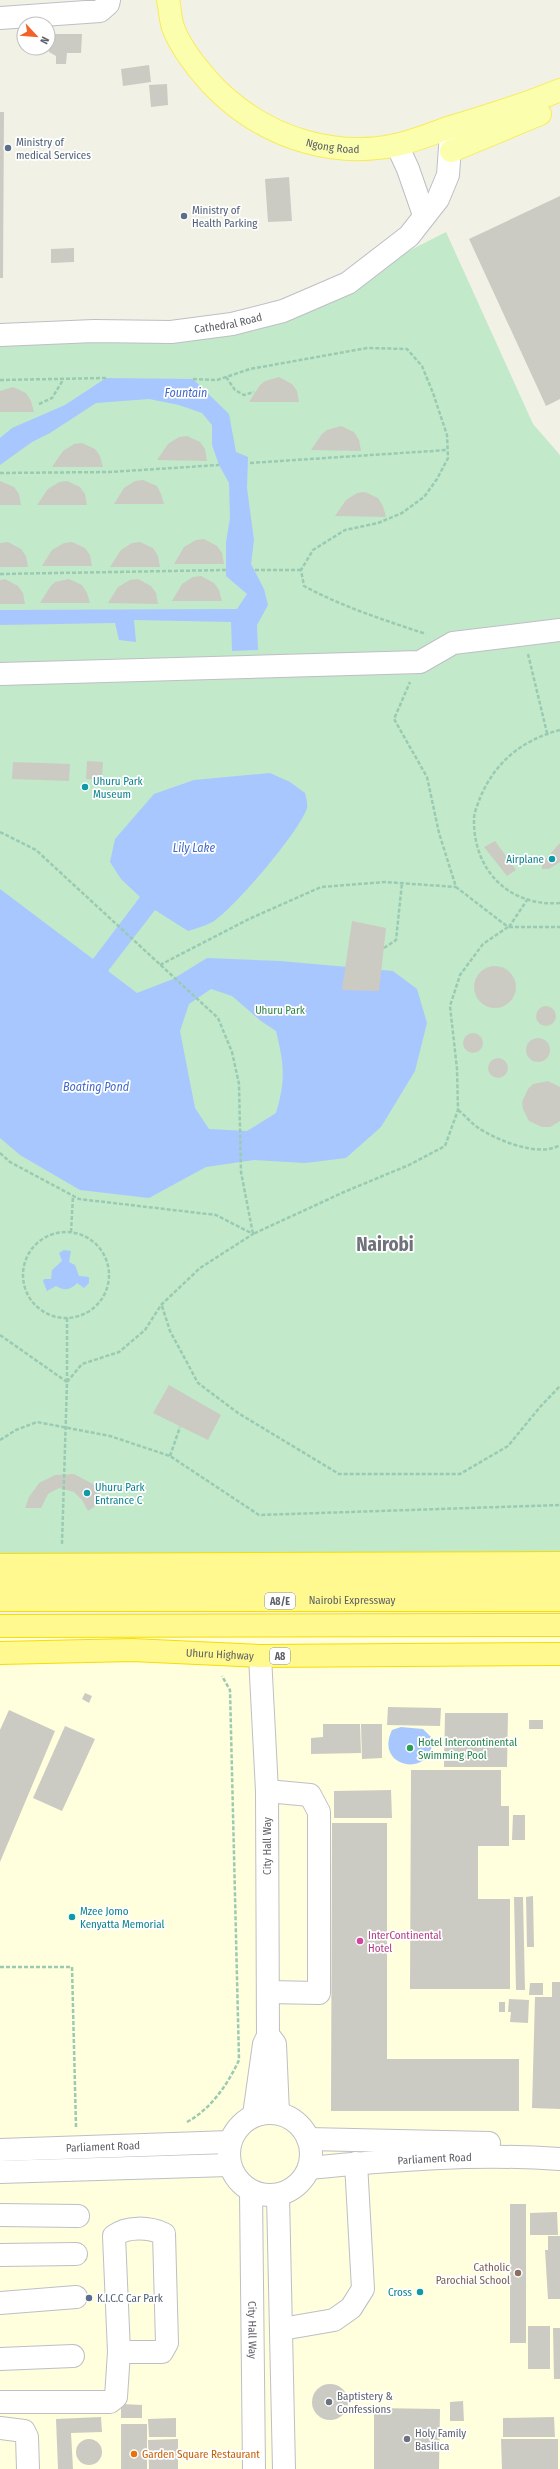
<svg xmlns="http://www.w3.org/2000/svg" width="560" height="2469" viewBox="0 0 560 2469" font-family="'Fira Sans Condensed',sans-serif">
<rect width="100%" height="100%" fill="#f1f1e6"/>
<path fill="#fffedd" d="M560,1613V2469H0V1614Z"/>
<path fill="#c2e9ca" d="M446,232L533,424L560,455V1569L0,1564V336L232,324L334,289Z"/>
<g fill="#a8c7ff" fill-rule="evenodd">
<path d="M106,378L193,379L229,414L236,452L248,457L247,488L254,540L251,564L264,589L268,605L257,625L258,650L232,651L231,622L134,620L136,642L119,640L115,623L0,625V610L237,609L247,594L226,576V542L230,518L229,483L219,465L212,445V425L202,413L179,405L149,399L96,403L50,433L32,442L0,465V438L12,428L65,405Z"/>
<path d="M270,773L290,782L305,793C306,797 308,804 307,808C300,831 235,907 214,921C206,926 197,928 188,931L155,910L108,971L137,993L173,979L207,958L280,961L393,971L417,989L427,1023L415,1071L381,1127L346,1158L305,1163L254,1160L206,1167L149,1198L80,1190L20,1155L0,1138V889L93,959L140,897L121,879L110,862L115,839L154,794L194,780ZM211,989L232,996L261,1021L276,1031C284,1064 286,1080 276,1113L247,1131L209,1129L195,1108L180,1031L189,1004Z"/>
<path d="M64,1250L71,1251L69,1262L75,1265L79,1276L89,1277V1283L84,1288L77,1283C71,1290 64,1291 56,1286L47,1291L43,1281L44,1279H51L52,1270L62,1261L59,1253Z"/>
<path d="M401,1727L423,1729L432,1738C435,1779 373,1769 392,1730Z"/>
</g>
<g fill="#cccbc3">
<path d="M50,34H82L81,53H67L66,64H56V56L49,52Z"/>
<path d="M149,65L151,82L123,86L121,69Z"/>
<path d="M167,84L168,105L151,107L149,85Z"/>
<path d="M0,112H4L3,278H0Z"/>
<path d="M289,177L292,221L268,222L265,179Z"/>
<path d="M560,196V399L546,406L469,239Z"/>
<path d="M74,248V262L51,263V249Z"/>
<path d="M279,377L292,384L297,391L299,402H249L260,385L265,381Z"/>
<path d="M13,387L26,393L31,401L34,412H0V391Z"/>
<path d="M341,426L354,432L359,440L361,451L311,450L322,434L327,430Z"/>
<path d="M187,436L200,442L205,449L207,461L157,460L168,444L179,437Z"/>
<path d="M82,443L95,449L100,456L103,467H52L63,451L74,444Z"/>
<path d="M143,480L157,486L161,494L164,504H114L124,488L135,481Z"/>
<path d="M0,481L14,487L19,494L21,505H0Z"/>
<path d="M67,481L80,487L85,494L87,505H37L48,489L59,482Z"/>
<path d="M365,492L378,498L383,506L386,517L335,516L346,500L357,493Z"/>
<path d="M204,539L217,546L222,553L224,564H174L184,547L196,540Z"/>
<path d="M8,542L21,549L26,556L28,567H0V543Z"/>
<path d="M72,542L85,548L90,555L92,566H42L52,550L64,543Z"/>
<path d="M140,542L153,548L158,556L160,567H110L121,550L132,543Z"/>
<path d="M201,576L214,583L219,590L222,601H172L182,584L193,577Z"/>
<path d="M5,579L18,586L23,593L25,604H0V580Z"/>
<path d="M69,579L82,585L87,593L90,603H40L50,587L55,582Z"/>
<path d="M138,579L151,586L156,593L158,604L108,603L118,587L130,580Z"/>
<path d="M87,761L103,762L102,780L86,779Z"/>
<path d="M13,762L70,764L69,781L12,779Z"/>
<path d="M495,841L516,870L507,876L484,847Z"/>
<path d="M560,843V862L549,869H542V863Z"/>
<path d="M352,921L386,928L379,991L342,990Z"/>
<circle cx="495" cy="987" r="21"/>
<circle cx="546" cy="1016" r="10"/>
<circle cx="473" cy="1043" r="10"/>
<circle cx="538" cy="1050" r="12"/>
<circle cx="498" cy="1068" r="10"/>
<path d="M548,1081L560,1087V1121L550,1127H542L529,1121L523,1109L522,1102L528,1089L533,1084Z"/>
<path d="M169,1385L221,1415L208,1440L153,1413Z"/>
<path d="M74,1474L93,1484L103,1500L88,1511L82,1500L74,1492L59,1488L48,1494L41,1508H25L29,1497L39,1483L55,1475Z"/>
<path d="M85,1693L92,1696L89,1703L82,1699Z"/>
<path d="M388,1707L441,1708L440,1726L387,1725Z"/>
<path d="M9,1710L55,1731L0,1862V1730Z"/>
<path d="M445,1713H508L507,1767H444Z"/>
<rect x="529" y="1720" width="14" height="9"/>
<path d="M323,1724H360L361,1753L311,1754V1738L323,1737Z"/>
<path d="M361,1724H382V1758L362,1759Z"/>
<path d="M65,1726L95,1739L62,1811L33,1798Z"/>
<path d="M411,1770H501V1806H509V1846H478V1899H510V1989H410Z"/>
<path d="M391,1790L392,1818H334V1791Z"/>
<path d="M513,1815H525V1840H512Z"/>
<path d="M332,1823H387V2059H519V2111H331Z"/>
<path d="M533,1896L534,1947H527L526,1897Z"/>
<path d="M514,1897H523L525,1990H516Z"/>
<path d="M552,1982H560V2109L532,2108L535,1997H552Z"/>
<path d="M530,1983H543V1995H529Z"/>
<path d="M509,1999L529,2000L528,2023L510,2022L511,2012H508Z"/>
<rect x="499" y="2002" width="6" height="10"/>
<rect x="510" y="2204" width="16" height="139"/>
<path d="M557,2212L558,2235H530V2213Z"/>
<path d="M548,2236H560V2299H548L545,2250H548Z"/>
<rect x="528" y="2326" width="22" height="43"/>
<path d="M553,2328H560V2379H554Z"/>
<circle cx="330" cy="2402" r="18"/>
<path d="M463,2401L464,2421H450V2402Z"/>
<path d="M121,2404L142,2405V2418H121Z"/>
<path d="M374,2408L440,2409L439,2469H374Z"/>
<path d="M101,2417L102,2432L71,2433L73,2469H58L56,2419Z"/>
<path d="M554,2417L555,2437H503V2418Z"/>
<path d="M176,2418V2437H149L148,2419Z"/>
<rect x="121" y="2424" width="26" height="45"/>
<path d="M178,2439V2469H149L148,2440Z"/>
<path d="M501,2439H558V2469H502Z"/>
<circle cx="89" cy="2452" r="13"/>
</g>
<g fill="none" stroke-linecap="round" stroke-linejoin="round">
<g stroke="#bebfc5" stroke-width="24">
<g id="minor">
<path d="M0,18L100,11L108,4L109,0"/>
<path d="M397,145L408,169L424,215"/>
<path id="s1" d="M0,335L94,331L171,332L232,324L283,311L348,283L409,236L438,199L448,175L451,133"/>
<path d="M0,674L420,662L453,643L560,630"/>
<path d="M267,1791L310,1795L319,1812V1993L268,1992"/>
<path d="M269,2036L275,2044L278,2113"/>
<circle cx="270" cy="2154" r="41"/>
<path d="M254,2115L264,2044L268,2036L267,1791L260,1656"/>
<path d="M308,2139L489,2143"/>
<path id="s2" d="M0,2150L230,2142"/>
<path id="s3" d="M309,2168C392,2160 477,2153 560,2159"/>
<path d="M0,2172L229,2165"/>
<path id="s4" d="M251,2191L254,2469"/>
<path d="M278,2195L284,2469"/>
<path d="M0,2215L78,2216"/>
<path d="M0,2255L76,2254"/>
<path d="M0,2303L76,2297"/>
<path d="M282,2329L334,2320L351,2308L363,2289L356,2163"/>
<path d="M0,2359L73,2356"/>
<path d="M0,2402H110L116,2397L119,2352L114,2236C127,2226 149,2227 164,2234L167,2343L162,2352H119"/>
<path d="M0,2428L24,2431L27,2437L28,2469"/>
</g>
</g>
<g stroke="#f8ec58" stroke-width="24">
<g id="major">
<path id="s5" d="M168,0C170,8 170,16 172,24C179,48 208,83 227,99C273,139 336,158 396,145C415,141 433,133 451,127C488,116 524,105 560,90"/>
<path d="M451,151L540,114"/>
</g>
</g>
<g stroke="#f7dd00" stroke-width="24">
<g id="highway">
<path d="M0,1565L560,1563"/>
<path d="M0,1583L292,1584L560,1581"/>
<path id="s6" d="M0,1600H560"/>
<path d="M0,1626L560,1625"/>
<path id="s7" d="M0,1653L132,1650L260,1656L560,1654"/>
</g>
</g>
<g stroke="#9acbb2" stroke-width="2.5" stroke-dasharray="4 2" stroke-linecap="butt">
<path d="M226,377L235,390L244,395L254,392"/>
<path d="M193,379L217,380L250,369L367,348L407,349L422,366L433,393L447,435L448,458L437,479L424,497L402,513L378,523L345,530L313,550L301,570L304,586C343,607 384,620 426,634"/>
<path d="M0,380L106,378"/>
<path d="M39,404L52,398L63,380"/>
<path d="M250,463L447,450"/>
<path d="M0,473L110,472L219,465"/>
<path d="M255,570H301"/>
<path d="M0,574L227,570"/>
<path d="M528,654L547,733"/>
<path d="M560,730C522,740 495,762 480,798C478,804 474,812 474,819C473,870 509,907 560,903"/>
<path d="M0,832L36,850L218,1018L232,1052L239,1084L241,1172L253,1234L344,1192L409,1165L445,1146L458,1110L457,1069L450,1006L460,975L483,944L508,927L456,887L439,833L427,777L394,719L410,682"/>
<path d="M509,927H560"/>
<path d="M509,927L527,900"/>
<path d="M384,948L396,940L402,883"/>
<path d="M160,965L249,919L321,887L385,882L456,887"/>
<path d="M458,1110C465,1115 470,1122 477,1127C496,1140 539,1158 560,1145"/>
<path d="M0,1153L10,1162L79,1199L216,1215L253,1234L200,1268L161,1305L145,1330L119,1352L82,1364L67,1382L62,1544"/>
<path d="M71,1232L73,1196"/>
<circle cx="66" cy="1275" r="43"/>
<path d="M162,1306L170,1331L198,1383L238,1413L339,1474H460L508,1446L540,1407L560,1386"/>
<path d="M67,1318V1382"/>
<path d="M0,1335L67,1382"/>
<path d="M0,1440L16,1430L37,1422L110,1436L170,1456L259,1515L560,1505"/>
<path d="M170,1456L180,1427"/>
<path d="M0,1967H72L76,2127"/>
<path d="M187,2122C211,2109 228,2084 239,2060L230,1690L222,1676"/>
</g>
<use href="#minor" stroke="#fff" stroke-width="22"/>
<use href="#major" stroke="#fbffad" stroke-width="22"/>
<use href="#highway" stroke="#fff98f" stroke-width="22"/>
</g>
<g fill="#5c6f8a" stroke="#fff" stroke-width="1.5">
<circle cx="8" cy="148" r="4"/>
<circle cx="184" cy="216" r="4"/>
<circle cx="89" cy="2298" r="4"/>
</g>
<g fill="#0f9aa8" stroke="#fff" stroke-width="1.5">
<circle cx="85" cy="787" r="4"/>
<circle cx="552" cy="859" r="4"/>
<circle cx="87" cy="1493" r="4"/>
<circle cx="72" cy="1917" r="4"/>
<circle cx="420" cy="2292" r="4"/>
</g>
<circle fill="#2e9e5b" stroke="#fff" stroke-width="1.5" cx="410" cy="1748" r="4"/>
<circle fill="#d1479c" stroke="#fff" stroke-width="1.5" cx="360" cy="1941" r="4"/>
<circle fill="#8d6e63" stroke="#fff" stroke-width="1.5" cx="518" cy="2273" r="4"/>
<g fill="#6b7280" stroke="#fff" stroke-width="1.5">
<circle cx="329" cy="2402" r="4"/>
<circle cx="407" cy="2439" r="4"/>
</g>
<circle fill="#e8710a" stroke="#fff" stroke-width="1.5" cx="134" cy="2454" r="4"/>
<g text-anchor="middle" stroke-width="3.5" stroke-linejoin="round" paint-order="stroke">
<g fill="#fff" stroke="#8e9095" stroke-width="1">
<rect x="265" y="1593" width="30" height="16" rx="3"/>
<rect x="270" y="1648" width="20" height="16" rx="3"/>
</g>
<g font-size="10" font-weight="bold" fill="#5e6067">
<text x="280" y="1605">A8/E</text>
<text x="280" y="1660">A8</text>
</g>
<g font-size="11" fill="#4e5e75" stroke="#fff" text-anchor="start">
<text x="16" y="146">Ministry of<tspan x="16" dy="13">medical Services</tspan></text>
<text x="192" y="214">Ministry of<tspan x="192" dy="13">Health Parking</tspan></text>
<text x="97" y="2302">K.I.C.C Car Park</text>
</g>
<g font-size="11" fill="#5e6067" stroke="#fff">
<text dy="4" stroke="none"><textPath href="#s5" startOffset="236">Ngong Road</textPath></text>
<text dy="4" stroke="none"><textPath href="#s1" startOffset="229">Cathedral Road</textPath></text>
<text dy="4" stroke="none"><textPath href="#s6" startOffset="352">Nairobi Expressway</textPath></text>
<text dy="4" stroke="none"><textPath href="#s7" startOffset="220">Uhuru Highway</textPath></text>
<text transform="translate(267 1846) rotate(-90)" y="4">City Hall Way</text>
<text dy="4" stroke="none"><textPath href="#s2" startOffset="103">Parliament Road</textPath></text>
<text dy="4" stroke="none"><textPath href="#s3" startOffset="126">Parliament Road</textPath></text>
<text dy="4" stroke="none"><textPath href="#s4" startOffset="139">City Hall Way</textPath></text>
</g>
<g font-size="11" fill="#0d838f" stroke="#fff" text-anchor="start">
<text x="93" y="785">Uhuru Park<tspan x="93" dy="13">Museum</tspan></text>
<text x="544" y="863" text-anchor="end">Airplane</text>
<text x="95" y="1491">Uhuru Park<tspan x="95" dy="13">Entrance C</tspan></text>
<text x="80" y="1915">Mzee Jomo<tspan x="80" dy="13">Kenyatta Memorial</tspan></text>
<text x="412" y="2296" text-anchor="end">Cross</text>
</g>
<g font-size="11" fill="#308445" stroke="#fff">
<text x="280" y="1014">Uhuru Park</text>
</g>
<g font-size="11" fill="#27864d" stroke="#fff" text-anchor="start">
<text x="418" y="1746">Hotel Intercontinental<tspan x="418" dy="13">Swimming Pool</tspan></text>
</g>
<g font-size="11" fill="#b23c85" stroke="#fff" text-anchor="start">
<text x="368" y="1939">InterContinental<tspan x="368" dy="13">Hotel</tspan></text>
</g>
<g font-size="11" fill="#785e54" stroke="#fff" text-anchor="end">
<text x="510" y="2271">Catholic<tspan x="510" dy="13">Parochial School</tspan></text>
</g>
<g font-size="11" fill="#5b616d" stroke="#fff" text-anchor="start">
<text x="337" y="2400">Baptistery &amp;<tspan x="337" dy="13">Confessions</tspan></text>
<text x="415" y="2437">Holy Family<tspan x="415" dy="13">Basilica</tspan></text>
</g>
<g font-size="11" fill="#c56008" stroke="#fff" text-anchor="start">
<text x="142" y="2458">Garden Square Restaurant</text>
</g>
<g font-size="12" font-style="italic" fill="#4369ca" stroke="#fff">
<text x="186" y="397">Fountain</text>
<text x="194" y="852">Lily Lake</text>
<text x="96" y="1091">Boating Pond</text>
</g>
<g font-size="19" font-weight="bold" fill="#6f727a" stroke="#fff">
<text x="385" y="1251">Nairobi</text>
</g>
</g>
<g transform="translate(36 36) rotate(116)"><circle r="19" fill="#ffffff" stroke="#bfbfc2"/>
<path d="M0-3L7 15L0 10L-7 15Z" fill="#f2632b"/>
<text y="-6" font-size="11" font-weight="bold" text-anchor="middle" fill="#5e6067">N</text>
</g>
</svg>
